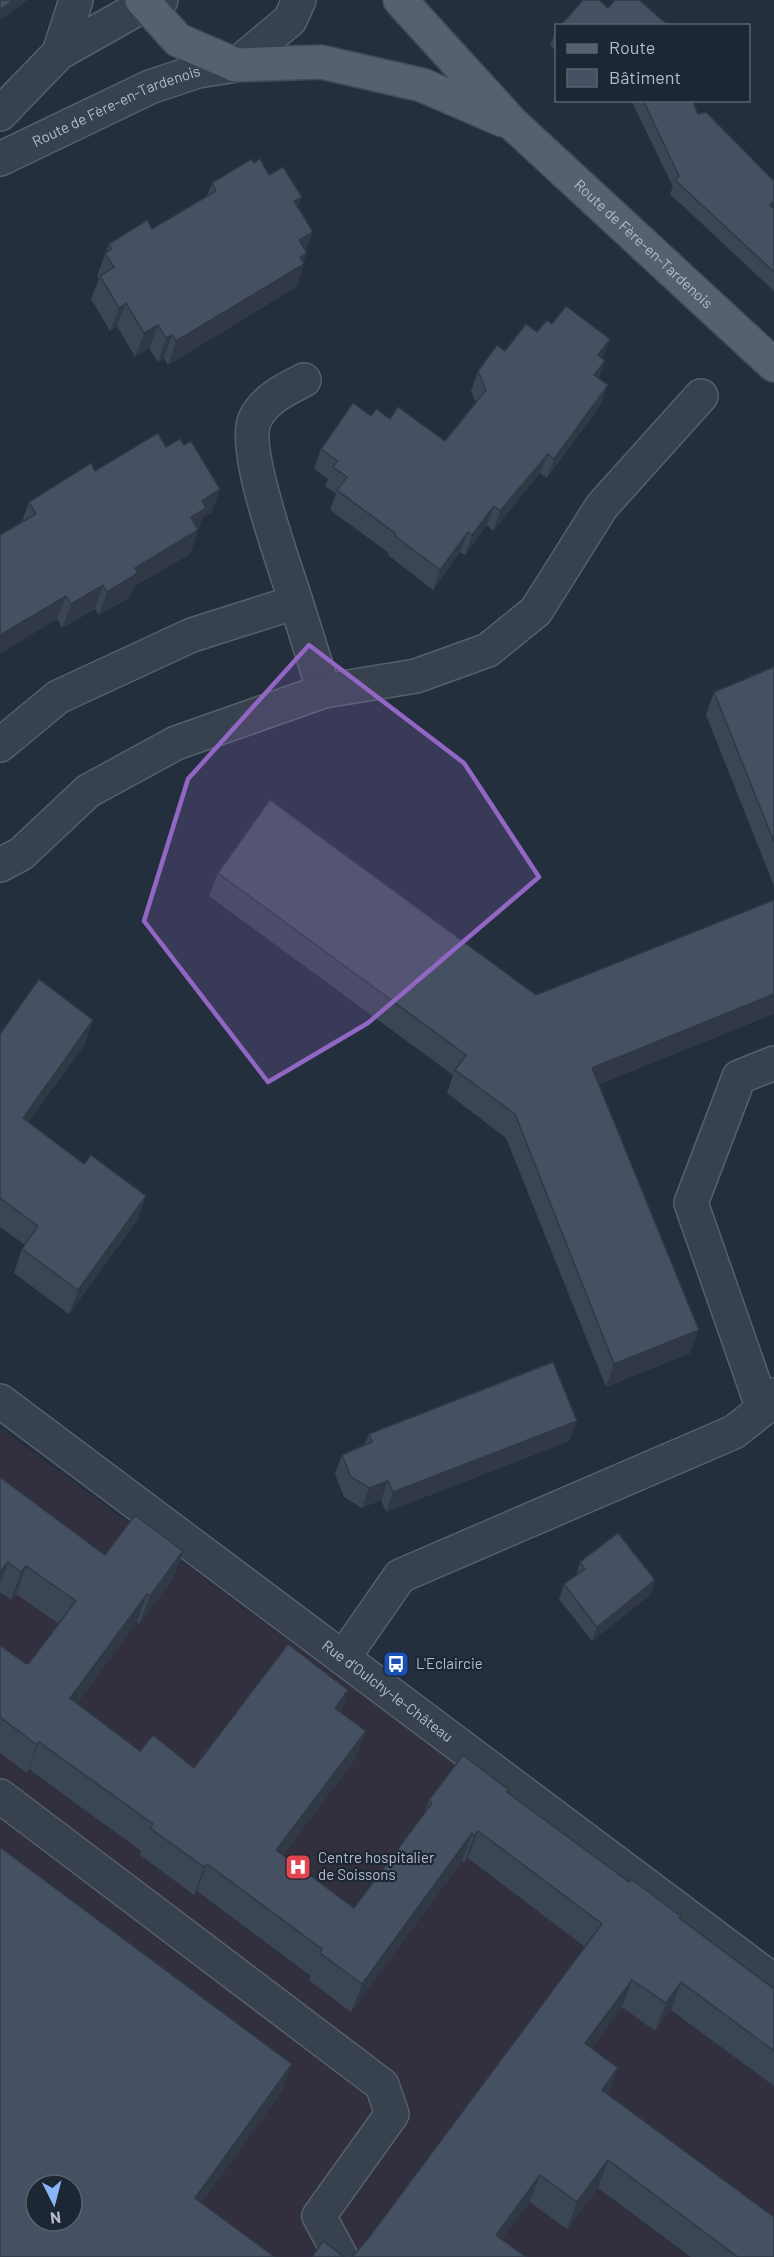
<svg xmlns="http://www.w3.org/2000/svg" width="774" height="2257" viewBox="0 0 774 2257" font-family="Barlow,sans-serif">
<rect width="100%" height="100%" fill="#242f3e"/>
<path fill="#32303f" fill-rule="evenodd" d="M0,1428L774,1998V2257H0ZM36,2185H72V2221H36Z"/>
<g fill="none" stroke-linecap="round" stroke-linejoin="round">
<g stroke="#565f6c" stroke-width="36">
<g id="minor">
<path d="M59,53L144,5L161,0"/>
<path d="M0,114L59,53L76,0"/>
<path id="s1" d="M0,159L150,87L198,71L236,65L290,20L299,0"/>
<path d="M296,602C285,566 241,449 255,419C265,399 286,389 304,380"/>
<path d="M0,745L58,697L192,635L296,602L324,691"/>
<path d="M0,865L21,854L88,791L176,743L324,691L416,676L488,650L536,611L602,506L701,396"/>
<path id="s2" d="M0,1401L774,1981"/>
<path d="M763,1409L691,1203L739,1077L774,1063"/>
<path d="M343,1658L400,1576L734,1432L763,1409L774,1395"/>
<path d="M0,1796L382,2085L392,2114L319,2216L341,2257"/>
</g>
</g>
<g stroke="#414a57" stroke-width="36">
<g id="major">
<path d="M142,0L178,40L236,65L321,62L422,85L503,120"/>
<path id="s3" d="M400,0L512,123L774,365"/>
</g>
</g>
<use href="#minor" stroke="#38414e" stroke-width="33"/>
<use href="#major" stroke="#56606e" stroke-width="33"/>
</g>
<g fill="#3b4654">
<path d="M556,30V51L550,45Z"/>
<path d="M631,100H692L698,114L774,181V291L670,194L673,187Z"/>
<path d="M254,163L269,175L298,207L306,252L303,262L304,264L296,287L168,365L164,358L158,362L149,348L135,357L117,326L110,331L91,299L99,279L97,276L109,244L152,229L207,196L212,183Z"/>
<path d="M552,324L603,359L599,378L601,404L547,478L540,473L493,531L487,525L465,555L460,552L433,590L388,555L389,553L330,510L336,494L325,486L328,479L314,469L321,449L371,416L390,419L445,441L476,402L471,391L478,371L505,351Z"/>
<path d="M184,445L220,489L211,513L202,518L190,554L133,587L130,597L99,615L95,609L62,628L57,619L22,522L29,502L95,471L166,447Z"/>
<path d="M774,667V886L706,715L714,692Z"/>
<path d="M218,873L599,1085L690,1353L606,1387L506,1138L447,1093L453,1075L209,896Z"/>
<path d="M0,1034L85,1044L28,1122L138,1219L69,1314L14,1273L22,1249L25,1245L0,1227Z"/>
<path d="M369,1434L569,1441L386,1512L381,1500L362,1508L344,1497L335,1474L342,1455L365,1444Z"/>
<path d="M0,1477L105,1555L183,1551L173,1579L139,1624L137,1622L77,1703L140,1751L194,1768L348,1690L341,1712L356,1758L283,1855L354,1908L424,1815L429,1800L508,1792L629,1882L681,1916L680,1919L774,1989V2086L671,2010L655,2031L622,2007L592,2048L618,2068L608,2095L774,2257H691L598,2188L567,2229L530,2202L367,2240L585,1947L468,1858L464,1863L462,1861L351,2012L309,1980L311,1976L197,1891L194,1895L140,1855L141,1851L29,1769L27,1773L0,1753V1645L26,1664L29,1663L59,1624L16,1594L11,1600L0,1592Z"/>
<path d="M580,1562L655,1580L650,1595L592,1641L559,1599L564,1584L576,1576Z"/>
</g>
<g fill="#303945">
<path d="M14,0H28L0,20V10Z"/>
<path d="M302,197L293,220L294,201Z"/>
<path d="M774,201V209L770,205Z"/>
<path d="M313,232L304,255L307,253L303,265L304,264L296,287L168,365L176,341L300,257L299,240Z"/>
<path d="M126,303L117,326L110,331L119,308Z"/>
<path d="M158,325L149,348L135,357L144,333Z"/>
<path d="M172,335L164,358L158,362L166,338Z"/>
<path d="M610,339L603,358L591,375L598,355Z"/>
<path d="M605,361L598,380L594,375Z"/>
<path d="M608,385L601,404L547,478L554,459Z"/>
<path d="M548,454L540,473L493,531L500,511Z"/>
<path d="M220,489L211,513L202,518L190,554L133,587L130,597L99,615L107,592L191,517L202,501Z"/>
<path d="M494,506L487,525L465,555L472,535Z"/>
<path d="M468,532L460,552L433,590L440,570Z"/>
<path d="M103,585L95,609L62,628L71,604Z"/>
<path d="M66,596L57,619L0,654V635Z"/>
<path d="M774,994V1014L583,1091L592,1068Z"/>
<path d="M93,1020L85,1044L14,1142L23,1118Z"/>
<path d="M146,1196L138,1219L69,1314L78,1290Z"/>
<path d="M699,1330L690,1353L606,1387L614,1364Z"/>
<path d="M577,1421L569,1441L386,1512L393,1492Z"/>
<path d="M388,1481L381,1500L362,1508L369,1488Z"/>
<path d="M183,1551L173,1579L139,1624L150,1596Z"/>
<path d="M8,1562L0,1583V1572Z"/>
<path d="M26,1566L16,1594L11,1600L21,1572Z"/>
<path d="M655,1580L650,1595L592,1641L597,1627Z"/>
<path d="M147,1594L137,1622L60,1725L70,1698Z"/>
<path d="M348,1690L338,1718L335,1708Z"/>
<path d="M366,1731L356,1758L266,1878L276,1850Z"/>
<path d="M39,1742L29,1769L27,1773L37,1745Z"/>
<path d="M478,1831L468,1858L464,1863L474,1836Z"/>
<path d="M472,1833L462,1861L351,2012L362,1984Z"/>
<path d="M207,1864L197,1891L194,1895L204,1867Z"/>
<path d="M632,1980L622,2007L575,2071L585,2043Z"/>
<path d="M681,1982L671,2010L655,2031L666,2003Z"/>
<path d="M292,2064L282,2092L185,2226L195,2198Z"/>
<path d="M618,2068L608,2096L602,2090Z"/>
<path d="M608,2160L598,2188L567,2229L577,2202Z"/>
<path d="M540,2175L530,2202L489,2257L496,2235Z"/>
</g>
<g fill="#455162" stroke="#303945" stroke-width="1.5" fill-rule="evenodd">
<path d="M0,0H14L0,10Z"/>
<path d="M583,0H599L608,8L615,0H639L669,26H560Z"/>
<path d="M643,100H692L698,114L706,112L774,181V201L770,205L774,209V272L675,180L679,176Z"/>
<path d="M251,159L254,163L260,159L269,175L283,167L302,197L294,201L313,232L299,240L307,253L300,257L304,264L176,341L172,335L166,338L158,325L144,333L126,303L119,308L100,276L114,267L105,253L112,249L109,244L147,220L152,229L216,191L212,183Z"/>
<path d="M566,306L610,339L598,355L605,361L594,375L608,385L554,459L548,454L500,511L494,506L472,535L468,532L440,570L395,536L396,534L337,490L347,477L333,467L337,461L321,449L353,403L371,416L376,409L390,419L398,407L445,441L486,390L478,371L497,345L505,351L526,324L537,332L547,320L552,324Z"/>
<path d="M158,433L166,447L180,439L184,445L191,441L220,489L202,501L206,508L191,517L198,530L135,568L138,573L107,592L103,585L71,604L66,596L0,635V535L36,514L29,502L91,463L95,471Z"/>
<path d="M774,667V842L714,692Z"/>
<path d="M270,800L536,995L774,900V994L592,1068L699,1330L614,1364L515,1114L455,1070L466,1055L218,873Z"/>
<path d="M39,979L93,1020L23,1118L84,1164L91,1155L146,1196L78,1290L22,1249L38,1226L0,1198V1034Z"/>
<path d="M553,1362L577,1421L393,1492L388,1481L369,1488L351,1477L342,1455L372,1442L369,1434Z"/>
<path d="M0,1477L105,1555L135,1515L183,1551L150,1596L147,1594L70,1698L140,1751L153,1735L194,1768L288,1644L348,1690L335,1708L366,1731L276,1850L354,1908L432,1803L429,1800L463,1755L509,1790L507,1792L629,1882L631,1879L681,1916L679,1918L774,1989V2051L681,1982L666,2003L632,1980L585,2043L618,2068L602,2090L774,2217V2257H738L608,2160L577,2202L540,2175L496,2235L526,2257H352L367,2240L602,1924L478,1831L474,1836L472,1833L362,1984L320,1953L322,1949L207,1864L204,1867L150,1828L153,1824L39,1742L37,1745L0,1717V1645L26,1664L29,1663L76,1601L26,1566L21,1572L8,1562L0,1572Z"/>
<path d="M618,1533L655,1580L597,1627L564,1584L585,1569L580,1562Z"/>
<path d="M0,1847L292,2064L195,2198L275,2257H0ZM36,2185H72V2221H36Z"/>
<path d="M323,2241L344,2257H312Z"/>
</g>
<path fill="#9266c3" fill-opacity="0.2" stroke="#9266c3" stroke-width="4.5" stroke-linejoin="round" d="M309,645L464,763L539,877L368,1023L268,1082L144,921L188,779Z"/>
<defs>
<g id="bus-square" transform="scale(1.35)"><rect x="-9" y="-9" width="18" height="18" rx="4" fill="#1a4fb4" stroke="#1d2633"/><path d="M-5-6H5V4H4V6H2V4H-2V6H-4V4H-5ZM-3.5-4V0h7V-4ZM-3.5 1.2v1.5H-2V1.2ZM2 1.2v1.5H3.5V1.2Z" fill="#fff"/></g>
<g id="hospital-square" transform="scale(1.35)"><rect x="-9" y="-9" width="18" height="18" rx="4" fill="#e0444e" stroke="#1d2633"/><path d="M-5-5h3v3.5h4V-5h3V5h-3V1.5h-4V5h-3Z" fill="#fff"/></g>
</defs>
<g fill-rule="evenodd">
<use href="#bus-square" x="396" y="1664"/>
<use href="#hospital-square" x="298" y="1867"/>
</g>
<g text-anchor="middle" stroke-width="4.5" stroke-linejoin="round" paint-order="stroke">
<g font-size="15" fill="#b4bcc9" stroke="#1d2633">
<text dy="5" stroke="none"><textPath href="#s1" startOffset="128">Route de Fère-en-Tardenois</textPath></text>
<text dy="5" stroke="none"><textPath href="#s3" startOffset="345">Route de Fère-en-Tardenois</textPath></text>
<text dy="5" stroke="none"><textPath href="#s2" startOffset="484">Rue d'Oulchy-le-Château</textPath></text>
</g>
<g font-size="15" fill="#b4bcc9" stroke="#1d2633" text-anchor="start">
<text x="416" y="1669">L'Eclaircie</text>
<text x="318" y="1863">Centre hospitalier<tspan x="318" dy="17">de Soissons</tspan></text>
</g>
</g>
<rect x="555" y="24" width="195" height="78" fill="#1d2633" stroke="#59626f" stroke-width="1.5"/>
<rect x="567" y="44" width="30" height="9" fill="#56606e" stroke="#59626f" stroke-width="1.5"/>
<text x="609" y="54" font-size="18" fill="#b4bcc9">Route</text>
<rect x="567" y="69" width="30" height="18" fill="#455162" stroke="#59626f" stroke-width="1.5"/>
<text x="609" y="84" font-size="18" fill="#b4bcc9">Bâtiment</text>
<g transform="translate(54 2203) rotate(174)"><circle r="28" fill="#1d2633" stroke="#59626f" stroke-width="1.5"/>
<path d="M0-4.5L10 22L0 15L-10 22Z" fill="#8ab4f8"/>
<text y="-9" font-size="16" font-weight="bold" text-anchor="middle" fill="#b4bcc9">N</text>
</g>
</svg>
